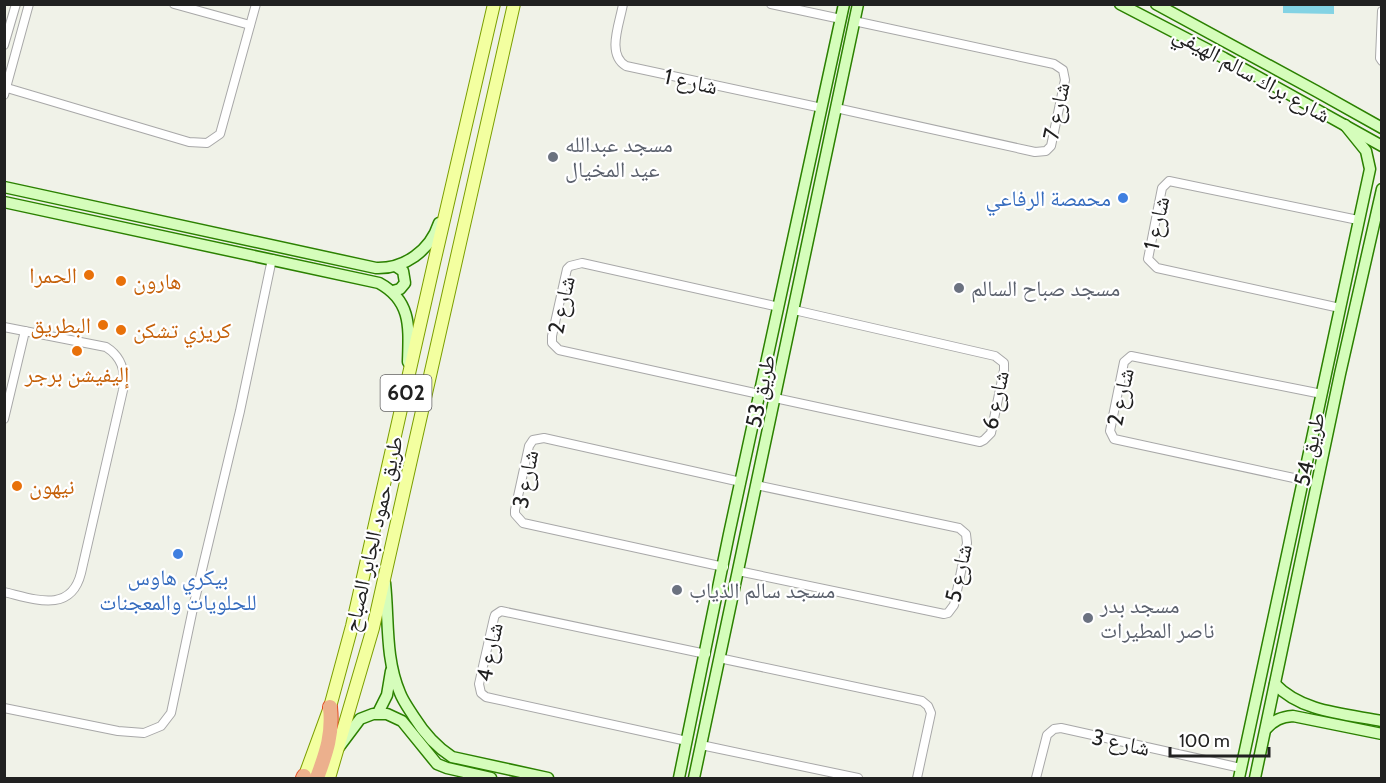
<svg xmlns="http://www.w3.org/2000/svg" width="1386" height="783" viewBox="0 0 1386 783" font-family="Cabin,'Noto Naskh Arabic',sans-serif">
<rect width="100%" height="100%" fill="#f0f2e8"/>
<path fill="#83d3e4" d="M1283,5H1334V14L1283,13Z"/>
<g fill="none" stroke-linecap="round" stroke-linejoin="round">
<g stroke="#a8a8a8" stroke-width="10">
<g id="street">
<path d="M174,4L250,25"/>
<path d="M623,4C620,23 606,54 626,66L822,108"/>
<path d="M771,4L841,19"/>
<path d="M1382,11L1380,58L1382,61"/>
<path d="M4,45L16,4"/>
<path d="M7,88L189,142L207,143L220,134L256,4"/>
<path d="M4,95L29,4"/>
<path d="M836,108L1035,152L1046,151L1051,146L1065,80L1063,70L1054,64L854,21"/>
<path d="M1340,308L1157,268L1148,259L1162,188L1169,181L1358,220"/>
<path d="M4,327L106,347C122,357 126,371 123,390L81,573C71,614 34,599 4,592"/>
<path d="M759,394L559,350L552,343V336L567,269L570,266L582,263L779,307"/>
<path d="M775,398L980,442L984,440L991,433L1004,370V363L995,356L794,310"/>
<path d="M4,419L25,331"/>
<path d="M1303,480L1114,439L1110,431L1124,362L1131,356L1322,394"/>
<path d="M724,567L523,523L515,514V510L529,446L533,440L544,438L741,482"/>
<path d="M738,571L944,614L948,613L954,605L967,543L966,534L959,528L756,485"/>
<path d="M719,658L922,701L928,706L931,713L917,778"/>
<path d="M4,708L118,731L144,733L161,726L171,713L195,599L240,411L272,259"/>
<path d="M687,741L486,697L481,693L479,684L494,618L495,615L501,611L706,654"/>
<path d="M701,745L858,778"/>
<path d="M1036,778L1047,735L1054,729L1061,728L1241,768"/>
</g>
</g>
<g stroke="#2b8100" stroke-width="13">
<g id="secondary">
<path d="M1120,4L1224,58L1382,146"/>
<path d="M1156,4L1316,91L1382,128"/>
<path d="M4,187L376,268C404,269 430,251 439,223"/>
<path d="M4,202L379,283C412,301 409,328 408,362"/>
<path d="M393,291L400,289L405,283L403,271L397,267"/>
<path d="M385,583C389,620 385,658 400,693C403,701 409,709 414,717C424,733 435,746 452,757L548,778"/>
<path d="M1275,684C1301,712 1345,714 1382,721"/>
<path d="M378,713L387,695L391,671"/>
<path d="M1266,729C1274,720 1281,717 1293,716L1382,734"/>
<path d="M339,747L360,719L373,714H387L402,721L437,764L447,768L491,778"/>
<path d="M679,778L729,534L844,4"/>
<path d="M694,778L858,4"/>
<path d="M1239,778L1370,169L1366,151L1345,125"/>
<path d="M1255,778L1340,374L1382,189"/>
</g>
</g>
<g stroke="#7b9f00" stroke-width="14">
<g id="primary">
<path d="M304,778L330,707L352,626L434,263L494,4"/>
<path d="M329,778L373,628L514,4"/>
</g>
</g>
<g stroke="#e54a20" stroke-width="16">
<g id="highway">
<path d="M303,778L304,776"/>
<path d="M317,778C326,753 333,735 330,707"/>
</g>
</g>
<use href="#street" stroke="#fff" stroke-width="8"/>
<use href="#secondary" stroke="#d5fdbb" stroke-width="10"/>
<use href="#primary" stroke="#f3ffa0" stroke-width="12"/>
<use href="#highway" stroke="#ecb08d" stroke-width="14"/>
</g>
<g fill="#6b7280" stroke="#fff" stroke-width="2">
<circle cx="553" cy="157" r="6"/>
<circle cx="959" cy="288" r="6"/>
<circle cx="677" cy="590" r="6"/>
<circle cx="1088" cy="618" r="6"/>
</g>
<g fill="#3f7fe0" stroke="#fff" stroke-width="2">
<circle cx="1123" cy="198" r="6"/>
<circle cx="178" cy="554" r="6"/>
</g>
<g fill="#e8710a" stroke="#fff" stroke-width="2">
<circle cx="89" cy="275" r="6"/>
<circle cx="121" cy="281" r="6"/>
<circle cx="103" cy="325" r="6"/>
<circle cx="121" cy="330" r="6"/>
<circle cx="77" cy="351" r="6"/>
<circle cx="17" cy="486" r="6"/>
</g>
<g text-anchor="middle" stroke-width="4.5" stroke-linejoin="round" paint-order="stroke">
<rect fill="#fff" stroke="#646464" stroke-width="1.5" x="380.5" y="375" width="51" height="36" rx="4.5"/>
<g font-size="21" font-weight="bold" fill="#212121">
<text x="406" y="400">602</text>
</g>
<g font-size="22" fill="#212121" stroke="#fff">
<text transform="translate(1252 74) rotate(29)" y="8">شارع براك سالم الهيفي</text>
<text transform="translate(691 81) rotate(12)" y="8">شارع 1</text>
<text transform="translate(1056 111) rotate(-78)" y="8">شارع 7</text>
<text transform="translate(1156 223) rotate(-78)" y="8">شارع 1</text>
<text transform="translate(561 305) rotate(-78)" y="8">شارع 2</text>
<text transform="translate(760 391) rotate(-78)" y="8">طريق 53</text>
<text transform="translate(1120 397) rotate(-78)" y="8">شارع 2</text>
<text transform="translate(995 400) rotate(-78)" y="8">شارع 6</text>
<text transform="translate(1309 449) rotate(-77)" y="8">طريق 54</text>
<text transform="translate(525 479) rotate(-79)" y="8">شارع 3</text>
<text transform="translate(373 534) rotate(-77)" y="8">طريق حمود الجابر الصباح</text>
<text transform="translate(958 573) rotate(-78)" y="8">شارع 5</text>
<text transform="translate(489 652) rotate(-78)" y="8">شارع 4</text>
<text transform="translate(1121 742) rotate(12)" y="8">شارع 3</text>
</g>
<g font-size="22" fill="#5b616d" stroke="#fff" text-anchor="start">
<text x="565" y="152">مسجد عبدالله<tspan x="565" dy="25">عيد المخيال</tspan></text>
<text x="971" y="296">مسجد صباح السالم</text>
<text x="689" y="598">مسجد سالم الذياب</text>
<text x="1100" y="613">مسجد بدر<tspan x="1100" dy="25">ناصر المطيرات</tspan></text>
</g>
<g font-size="22" fill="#366cbe" stroke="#fff" text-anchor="end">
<text x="1111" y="206">محمصة الرفاعي</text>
<text x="178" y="585" text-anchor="middle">بيكري هاوس<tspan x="178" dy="25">للحلويات والمعجنات</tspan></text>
</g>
<g font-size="22" fill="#c56008" stroke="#fff" text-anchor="start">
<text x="77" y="283" text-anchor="end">الحمرا</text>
<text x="133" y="289">هارون</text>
<text x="91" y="333" text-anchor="end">البطريق</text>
<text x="133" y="338">كريزي تشكن</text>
<text x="77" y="382" text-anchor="middle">إليفيشن برجر</text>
<text x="29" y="494">نيهون</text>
</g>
</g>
<rect width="1386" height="783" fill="none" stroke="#212121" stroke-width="12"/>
<path d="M1170 747v9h99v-9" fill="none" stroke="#212121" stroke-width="3"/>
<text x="1179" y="747" font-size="18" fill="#212121" stroke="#ffffff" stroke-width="4.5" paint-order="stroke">100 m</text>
</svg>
